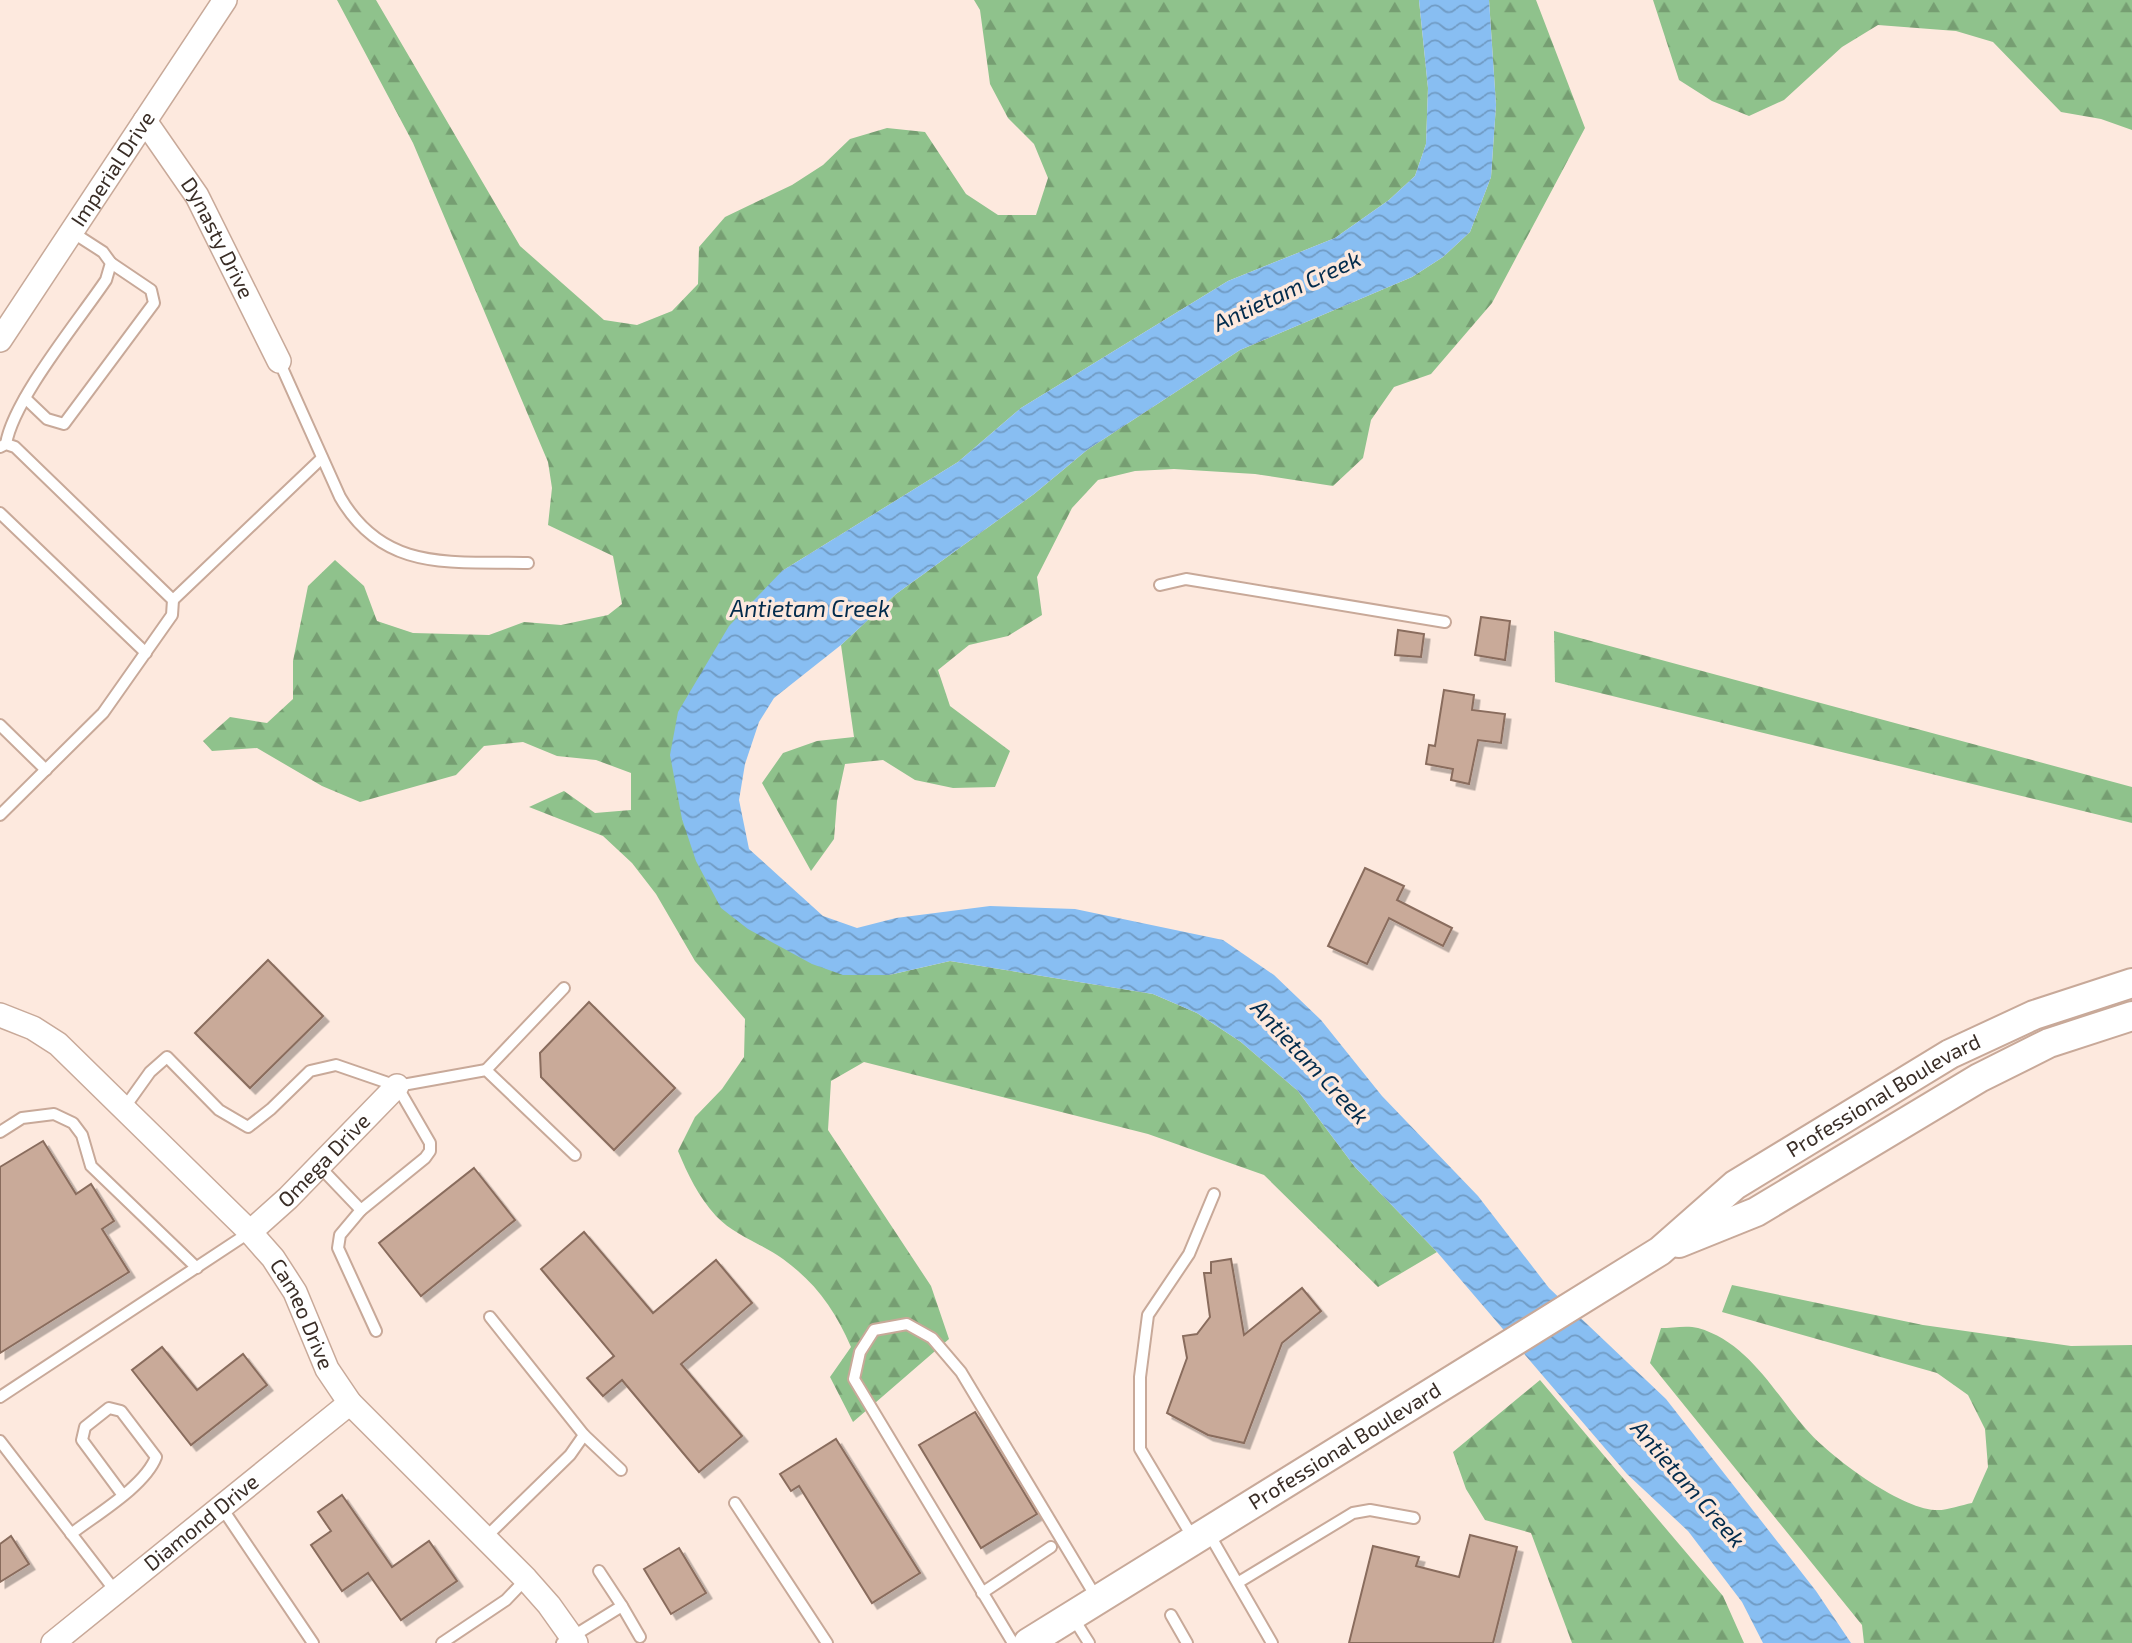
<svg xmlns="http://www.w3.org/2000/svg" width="2132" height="1643" viewBox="0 0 2132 1643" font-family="'Exo 2',sans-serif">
<defs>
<pattern id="forest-firs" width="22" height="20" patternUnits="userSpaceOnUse" patternTransform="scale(1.75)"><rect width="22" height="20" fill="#8fc28c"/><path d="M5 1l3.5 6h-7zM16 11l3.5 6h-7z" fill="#769e72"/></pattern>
<pattern id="water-waves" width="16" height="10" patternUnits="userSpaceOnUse" patternTransform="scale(1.75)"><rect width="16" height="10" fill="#88bef2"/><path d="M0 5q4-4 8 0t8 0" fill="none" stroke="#709bc4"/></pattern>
<filter id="shadow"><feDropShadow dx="5.5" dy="5.5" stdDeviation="0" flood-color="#0004"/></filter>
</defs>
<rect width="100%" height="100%" fill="#fde9de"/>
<g fill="url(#forest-firs)">
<path d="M337,0H376L520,246L604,320L637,325L672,311L698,284L699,247L725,217L792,185L823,165L850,139L887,128L925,132L966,194L998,215H1036L1048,178L1034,144L1008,118L990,84L980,10L974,0H1419L1428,88L1426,144L1415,176L1389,200L1335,238L1228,281L1021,408L958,462L782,571L682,819L889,975L950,961L1153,994L1197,1013L1241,1042L1298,1091L1355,1167L1437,1252L1378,1287L1264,1175L1148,1134L864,1062L831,1081L828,1130L931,1286L949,1339L853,1422L830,1377L851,1347C835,1310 816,1283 783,1259C761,1243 735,1236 716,1216C698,1196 688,1175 678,1151L695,1117L722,1089L744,1057L745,1019L695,961L656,894L632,863L603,836L529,807L564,791L595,813L631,810V773L596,760L557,756L523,742L484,746L456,775L360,802L322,786L257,748L212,751L203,741L230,717L267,723L293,699V661L308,586L335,560L364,586L377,621L413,633L489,635L524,622L561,625L608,615L622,604L613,556L548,525L552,488L548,462L413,143Z"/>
<path d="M1489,0H1536L1585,128L1492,303L1431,374L1394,387L1371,420L1363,458L1333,486L1255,474L1174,469L1135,471L1098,480L1072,508L1037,577L1042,615L1008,636L969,645L938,670L950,706L1010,751L995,787L953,788L915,780L883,760L845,764L837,801L834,839L811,871L762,783L783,753L817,741L854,737L841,645L896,594L1034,494L1087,450L1240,350L1412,277L1443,257L1470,232L1491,177L1496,105Z"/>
<path d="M1653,0H2132V130L2101,119L2061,112L1993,42L1956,31L1878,25L1842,47L1784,100L1749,116L1712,101L1679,80Z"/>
<path d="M1554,631L2132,787V823L1555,682Z"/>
<path d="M1732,1285L1923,1325L2071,1346L2132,1345V1643H1864L1862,1625L1650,1363L1661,1328C1672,1328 1687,1325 1698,1328C1748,1342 1774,1392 1806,1429C1829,1456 1899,1508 1935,1510C1946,1511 1961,1505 1972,1503L1988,1467L1985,1429L1968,1395L1937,1373L1722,1312Z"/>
<path d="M1540,1380L1723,1596L1744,1643H1572L1531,1533L1485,1520L1466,1489L1453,1452Z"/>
</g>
<path fill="url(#water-waves)" d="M1419,0H1489L1496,105L1491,177L1470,232L1443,257L1412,277L1240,350L1087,450L1034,494L896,594L841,645L774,698L759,722L745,764L739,800L749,849L823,916L857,928L896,918L990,906L1075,909L1223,940L1274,975L1321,1020L1382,1096L1478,1196L1549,1288L1666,1399L1816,1591L1851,1643H1763L1742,1602L1688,1531L1627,1474L1437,1252L1355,1167L1298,1091L1241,1042L1197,1013L1153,994L950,961L889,975H843L812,964L748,929L721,908L696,861L682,819L670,755L678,712L729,626L782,571L958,462L1021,408L1228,281L1335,238L1389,200L1415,176L1426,144L1428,88Z"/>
<g fill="#c9aa99" stroke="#896c5d" stroke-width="2" filter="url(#shadow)">
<path d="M1481,617L1510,621L1505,660L1475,655Z"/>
<path d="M1398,630L1424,634L1421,657L1395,655Z"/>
<path d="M1444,690L1474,695L1472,710L1505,714L1501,743L1478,740L1469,784L1451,780L1453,769L1426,764L1429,745L1435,746Z"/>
<path d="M1365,868L1404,886L1397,900L1452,928L1443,946L1389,918L1367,964L1328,946Z"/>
<path d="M268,960L323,1016L250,1088L195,1033Z"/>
<path d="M589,1002L675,1088L614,1150L541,1077L540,1053Z"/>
<path d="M43,1141L76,1194L91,1184L114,1221L102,1229L129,1272L0,1353V1167Z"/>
<path d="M474,1168L515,1220L421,1296L379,1243Z"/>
<path d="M584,1232L653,1313L716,1260L752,1303L681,1364L742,1436L699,1472L622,1380L603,1396L587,1378L614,1356L541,1269Z"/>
<path d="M1231,1259L1244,1335L1302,1288L1321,1311L1282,1343L1244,1443L1208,1435L1167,1413L1187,1358L1183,1336L1197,1334L1210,1317L1204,1273H1211V1262Z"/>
<path d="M162,1347L197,1390L243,1354L267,1385L191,1445L132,1370Z"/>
<path d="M975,1412L1037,1514L981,1548L919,1445Z"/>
<path d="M836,1439L920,1573L872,1603L799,1486L791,1491L780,1474Z"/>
<path d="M342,1495L392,1567L429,1541L457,1581L401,1620L368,1573L342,1591L311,1545L331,1531L318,1512Z"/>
<path d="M1470,1535L1517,1547L1493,1643H1349L1373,1546L1419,1557L1416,1566L1459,1577Z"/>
<path d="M11,1536L29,1564L0,1582V1544Z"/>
<path d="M679,1548L706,1593L671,1614L644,1569Z"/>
</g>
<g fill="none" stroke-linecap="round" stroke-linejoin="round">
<g stroke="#c8a999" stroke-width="14">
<g id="service">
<path d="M279,361L340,497C384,573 451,561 528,563"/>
<path d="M25,398L47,419L64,424L154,303L151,290L111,263"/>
<path d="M6,444C13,400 79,320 106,280L111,263L103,252L72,232"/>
<path d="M0,447L6,444L15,447L173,600L172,615L103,713L0,815"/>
<path d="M0,513L146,653"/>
<path d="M1160,585L1186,579L1445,622"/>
<path d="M173,600L322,458"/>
<path d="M0,725L46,770"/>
<path d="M486,1070L564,988"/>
<path d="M125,1107L150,1072L167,1057L219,1110L248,1127L271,1109L310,1071L336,1065L397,1086L486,1070L575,1155"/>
<path d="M0,1132L22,1118L54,1114L73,1123L82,1135L91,1166L197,1268"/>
<path d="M319,1166L361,1210L425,1158L430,1151V1143L397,1086"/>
<path d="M361,1210L340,1235L338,1248L376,1331"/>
<path d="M0,1397L250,1232"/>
<path d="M584,1435L621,1470"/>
<path d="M0,1441L116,1592"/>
<path d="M735,1503L827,1643"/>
<path d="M222,1508L313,1643"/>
<path d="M1208,1532L1272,1643"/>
<path d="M71,1534C97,1514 145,1486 156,1457L121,1411L109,1408L85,1427L82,1440L122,1494"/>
<path d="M485,1538L570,1455L584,1435L490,1317"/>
<path d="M1193,1538L1140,1449V1377L1148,1315L1189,1254L1214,1194"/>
<path d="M599,1571L622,1606"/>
<path d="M1239,1582L1353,1513L1370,1510L1414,1518"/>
<path d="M982,1593L1051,1547"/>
<path d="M1171,1615L1187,1643"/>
<path d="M1072,1616L1089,1643"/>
<path d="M442,1643L506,1600L526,1579"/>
<path d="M562,1643L622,1606L640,1637"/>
<path d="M1013,1643L854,1379L860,1352L874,1330L907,1324L932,1338L961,1372L1096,1597"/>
</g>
</g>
<g stroke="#c8a999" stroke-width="26">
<g id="minor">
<path id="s1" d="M145,121L197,196L279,361"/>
<path id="s2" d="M0,340L225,0"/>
<path id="s3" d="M0,1015L33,1028L58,1044L250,1232L273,1258L295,1292L327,1369L350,1403L526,1579L549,1605L576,1643"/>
<path id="s4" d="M250,1232L288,1198L397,1086"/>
<path id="s5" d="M53,1643L350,1403"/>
</g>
</g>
<g stroke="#c8a999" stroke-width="32">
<g id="tertiary">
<path d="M1679,1243L1756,1212L1979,1078L2049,1043L2132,1016"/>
<path id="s6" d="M1028,1643L1660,1251L1735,1185L1950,1054L2034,1015L2132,983"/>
</g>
</g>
<use href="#service" stroke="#fff" stroke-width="10"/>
<use href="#minor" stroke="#fff" stroke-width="23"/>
<use href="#tertiary" stroke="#fff" stroke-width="28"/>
</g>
<g text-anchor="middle" stroke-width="7" stroke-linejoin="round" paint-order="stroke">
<g font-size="21" fill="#392d26" stroke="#fde9de">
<text dy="7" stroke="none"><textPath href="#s2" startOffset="205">Imperial Drive</textPath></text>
<text dy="7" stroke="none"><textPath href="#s1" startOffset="138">Dynasty Drive</textPath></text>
<text dy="7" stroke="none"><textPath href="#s6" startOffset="1017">Professional Boulevard</textPath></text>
<text dy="7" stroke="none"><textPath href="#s4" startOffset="103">Omega Drive</textPath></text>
<text dy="7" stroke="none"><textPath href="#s3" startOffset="432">Cameo Drive</textPath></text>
<text dy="7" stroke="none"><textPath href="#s6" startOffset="373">Professional Boulevard</textPath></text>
<text dy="7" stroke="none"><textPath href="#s5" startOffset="191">Diamond Drive</textPath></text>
</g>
<g font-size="23" font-style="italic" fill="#022b4c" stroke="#fde9de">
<text transform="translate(1287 291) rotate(-25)" y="8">Antietam Creek</text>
<text x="810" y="617">Antietam Creek</text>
<text transform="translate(1310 1062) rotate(47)" y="8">Antietam Creek</text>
<text transform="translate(1688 1484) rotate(49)" y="8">Antietam Creek</text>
</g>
</g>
</svg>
